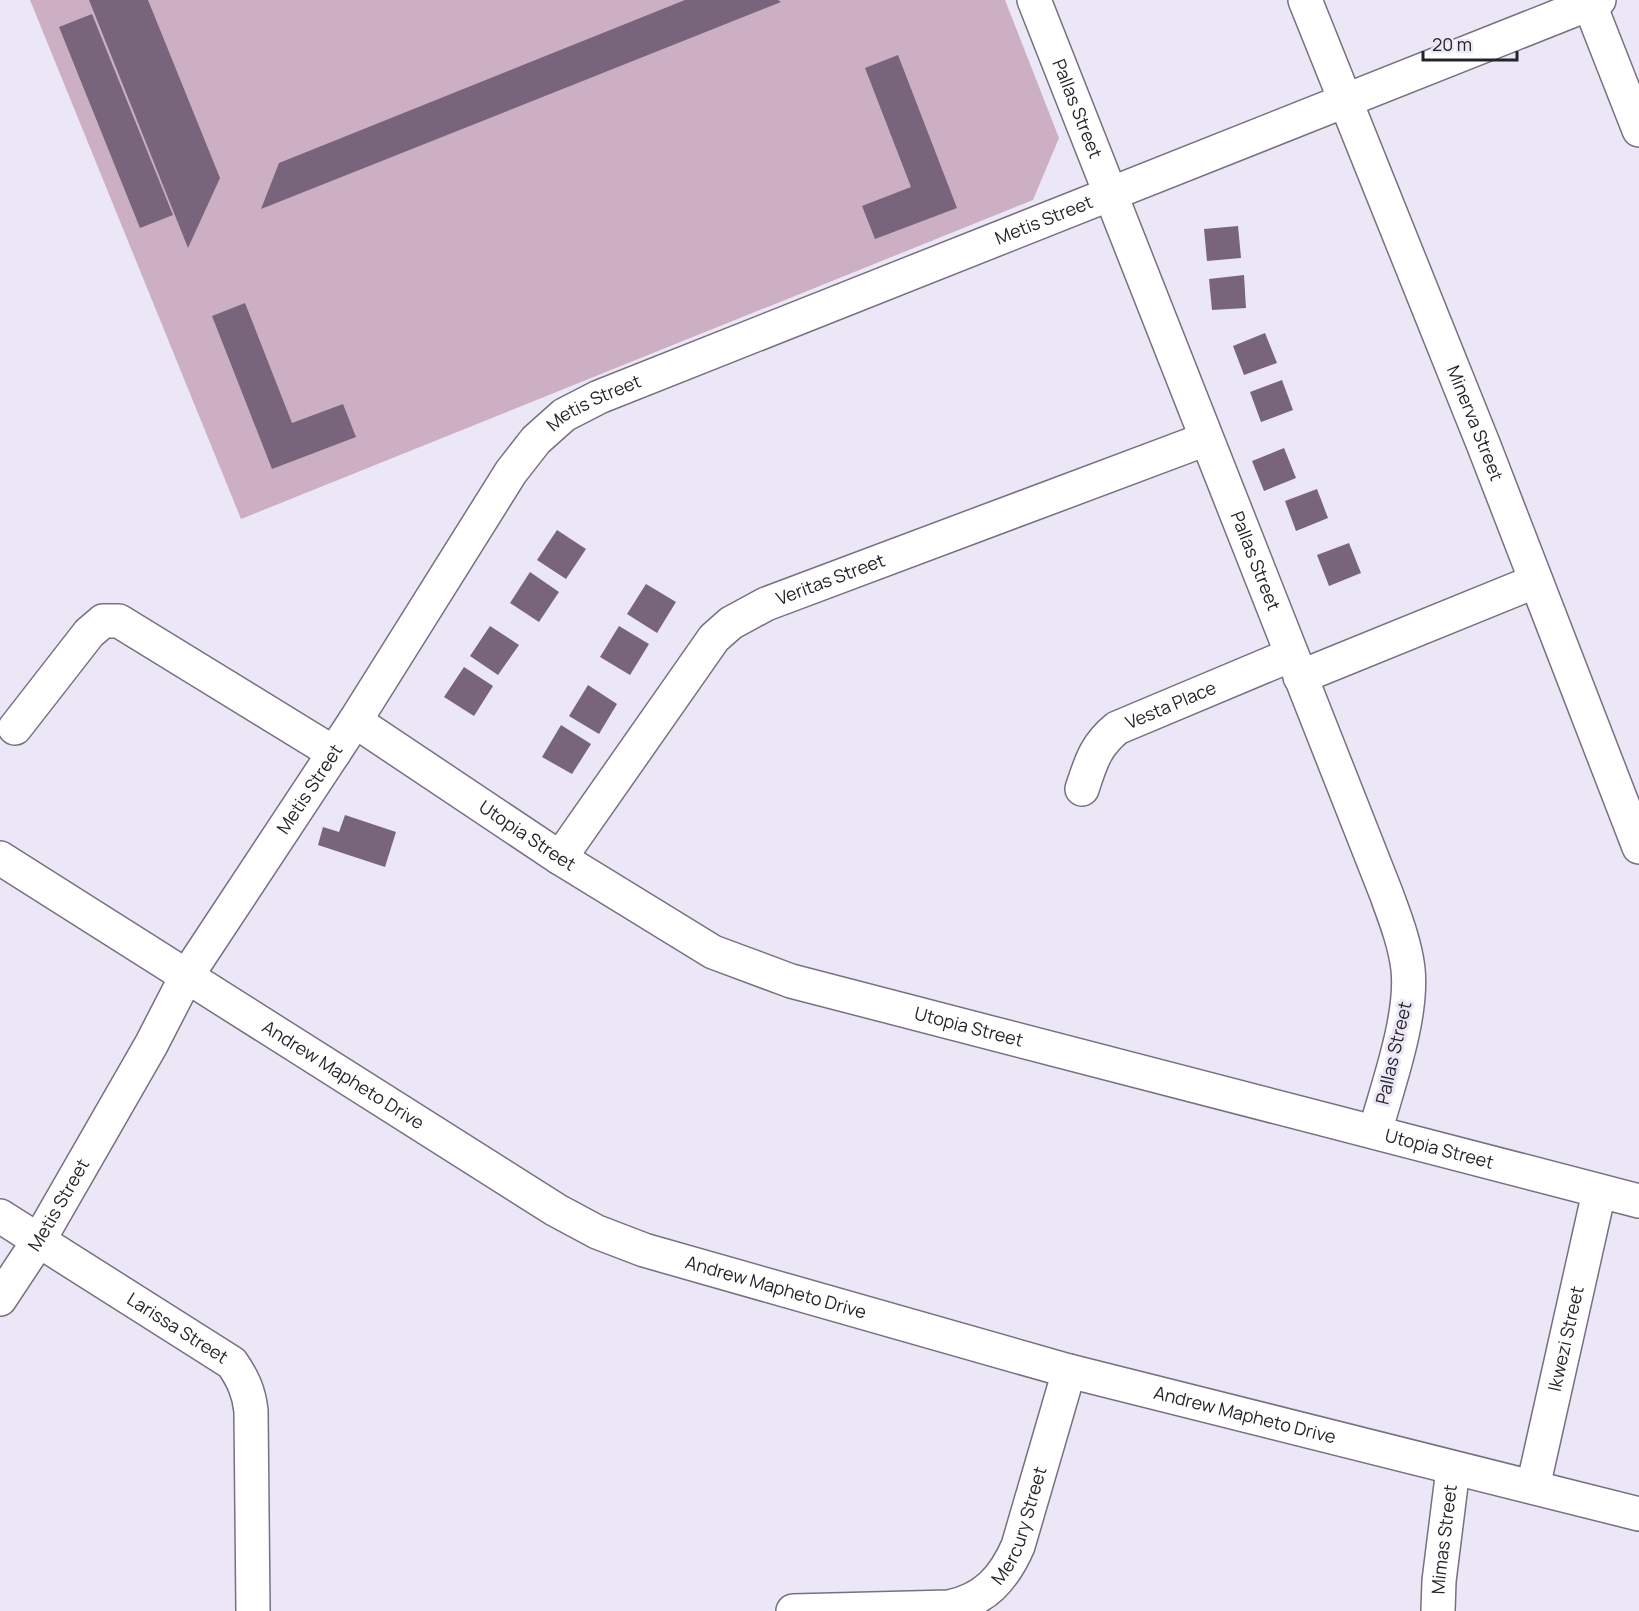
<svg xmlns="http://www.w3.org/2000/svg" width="1639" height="1611" viewBox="0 0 1639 1611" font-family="Manrope,sans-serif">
<rect width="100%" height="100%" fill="#ece7f7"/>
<path fill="#ccafc3" d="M30,0H1005L1059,138L1033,200L241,519Z"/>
<g fill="#78657c">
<path d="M89,0H148L220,178L188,248Z"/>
<path d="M685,0H778L781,2L261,209L279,163Z"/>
<path d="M92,14L173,215L140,228L59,27Z"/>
<path d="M898,55L957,208L875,239L862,206L911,187L865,68Z"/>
<path d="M1238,226L1241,258L1207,261L1204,229Z"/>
<path d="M1244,275L1246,308L1212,310L1209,279Z"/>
<path d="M245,303L292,423L343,404L356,437L272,469L212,316Z"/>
<path d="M1265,333L1277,363L1244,375L1233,346Z"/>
<path d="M1282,380L1293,410L1261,422L1250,392Z"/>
<path d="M1284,448L1296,478L1264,491L1252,461Z"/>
<path d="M1317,489L1328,518L1296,531L1285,501Z"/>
<path d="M557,530L586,549L566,579L537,560Z"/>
<path d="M1349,543L1361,573L1329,586L1317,555Z"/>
<path d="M530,572L559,592L539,622L510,603Z"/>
<path d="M646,584L676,602L657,633L627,614Z"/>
<path d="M490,626L519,645L498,675L470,656Z"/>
<path d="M619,626L649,644L630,675L600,657Z"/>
<path d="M464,667L493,686L474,716L444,697Z"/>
<path d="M588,685L617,704L599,734L569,716Z"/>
<path d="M561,725L591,744L572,774L542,757Z"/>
<path d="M345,815L396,832L385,867L318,845L323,827L339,832Z"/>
</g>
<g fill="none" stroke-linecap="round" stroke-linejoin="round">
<g stroke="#767180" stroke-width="36">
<g id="minor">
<path id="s1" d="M1034,0L1386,893C1395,918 1405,943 1408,969C1413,1017 1388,1085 1375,1132"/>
<path id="s2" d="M1305,0L1484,446L1639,847"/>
<path d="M1588,0L1639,130"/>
<path d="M1300,677L1536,581"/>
<path id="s3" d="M355,721L560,858L713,952L791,981L1639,1201"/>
<path d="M15,728L89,633L103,621H119L334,753"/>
<path id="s4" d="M1082,789C1091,762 1095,746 1117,728L1291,655"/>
<path id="s5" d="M560,858L714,638L731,623L766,604L1206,439"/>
<path id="s6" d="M0,1216L232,1363C243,1379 249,1392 251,1411L253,1611"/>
<path id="s7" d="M0,1299L39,1240L151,1045L186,977L355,721L511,472L536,440L564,415L599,397L1599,0"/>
<path id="s8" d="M1533,1487L1599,1192"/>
<path id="s9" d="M793,1611L949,1607C985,1600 1004,1578 1018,1546L1069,1371"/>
<path id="s10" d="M1438,1611L1439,1581L1453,1469"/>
</g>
</g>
<g stroke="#767180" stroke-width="36">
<g id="major">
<path id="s11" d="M0,858L556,1210L597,1232L644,1250L1069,1371L1639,1514"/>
</g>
</g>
<use href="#minor" stroke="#fff" stroke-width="33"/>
<use href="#major" stroke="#fff" stroke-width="33"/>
</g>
<g text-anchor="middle" stroke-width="6" stroke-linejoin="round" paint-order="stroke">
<g font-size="18" fill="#26242a" stroke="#ece7f7">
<text dy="6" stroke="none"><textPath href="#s1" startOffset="117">Pallas Street</textPath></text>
<text dy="6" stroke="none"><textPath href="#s7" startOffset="1569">Metis Street</textPath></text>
<text dy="6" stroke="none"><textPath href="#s7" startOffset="1083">Metis Street</textPath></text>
<text dy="6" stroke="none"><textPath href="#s2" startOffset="456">Minerva Street</textPath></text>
<text dy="6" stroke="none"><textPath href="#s1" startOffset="603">Pallas Street</textPath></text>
<text dy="6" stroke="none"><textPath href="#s5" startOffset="400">Veritas Street</textPath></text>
<text dy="6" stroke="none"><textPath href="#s4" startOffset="130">Vesta Place</textPath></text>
<text dy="6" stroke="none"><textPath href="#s7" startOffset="597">Metis Street</textPath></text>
<text dy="6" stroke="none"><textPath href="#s3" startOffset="207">Utopia Street</textPath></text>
<text dy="6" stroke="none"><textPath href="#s3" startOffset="693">Utopia Street</textPath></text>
<text transform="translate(1394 1053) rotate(-77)" y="6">Pallas Street</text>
<text dy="6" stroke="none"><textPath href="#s11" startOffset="406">Andrew Mapheto Drive</textPath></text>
<text dy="6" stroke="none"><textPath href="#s3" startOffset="1179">Utopia Street</textPath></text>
<text dy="6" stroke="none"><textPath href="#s7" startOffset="111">Metis Street</textPath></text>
<text dy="6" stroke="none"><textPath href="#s11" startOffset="892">Andrew Mapheto Drive</textPath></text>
<text dy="6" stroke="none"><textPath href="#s6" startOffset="210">Larissa Street</textPath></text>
<text dy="6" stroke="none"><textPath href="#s8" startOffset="152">Ikwezi Street</textPath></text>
<text dy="6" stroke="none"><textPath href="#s11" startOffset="1378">Andrew Mapheto Drive</textPath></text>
<text dy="6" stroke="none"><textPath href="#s9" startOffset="272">Mercury Street</textPath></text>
<text dy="6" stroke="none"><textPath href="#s10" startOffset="72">Mimas Street</textPath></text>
</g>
</g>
<path d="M1423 51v9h94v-9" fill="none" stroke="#26242a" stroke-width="3"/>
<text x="1432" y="51" font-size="18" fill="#26242a" stroke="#ece7f7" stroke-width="4.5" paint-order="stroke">20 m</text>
</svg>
